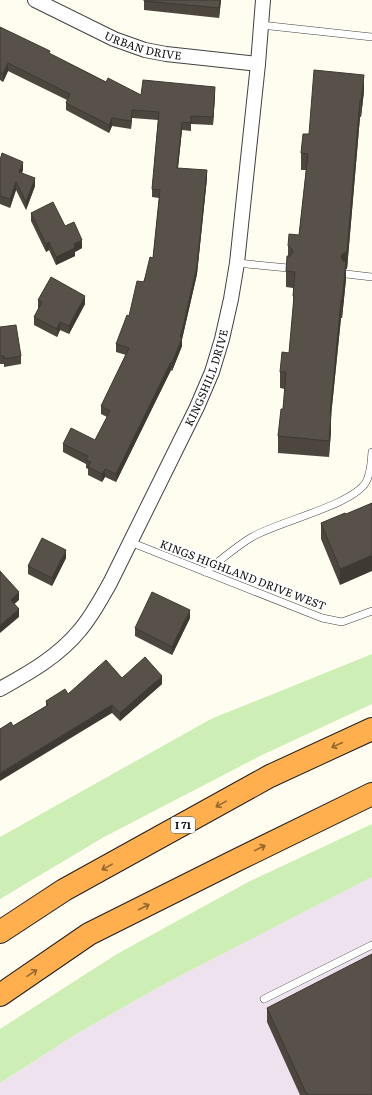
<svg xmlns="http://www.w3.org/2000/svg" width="372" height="1095" viewBox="0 0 372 1095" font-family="Literata,serif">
<rect width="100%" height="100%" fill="#fffdf0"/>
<path fill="#eee2ee" d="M372,877V1095H0V1083L78,1033L168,982Z"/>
<g fill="#cdeeb4">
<path d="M372,654V704L262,755L104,837L0,899V837L211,719Z"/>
<path d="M372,824V877L168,982L78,1033L0,1083V1029L117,954L250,881Z"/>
</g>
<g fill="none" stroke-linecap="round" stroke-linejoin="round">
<g stroke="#414141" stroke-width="8">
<g id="service">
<path d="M261,25L372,37"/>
<path d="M237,263L288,268"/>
<path d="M346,274L372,277"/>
<path d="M130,542L322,618L342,622L372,611"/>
<path d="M205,572C220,561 235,547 252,537C277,522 353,505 366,482C371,473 371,462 372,452"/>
<path d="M264,999L372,945"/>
</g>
</g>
<g stroke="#414141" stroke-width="16">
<g id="minor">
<path id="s1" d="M35,0L114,39L145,50L166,54L258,64"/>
<path id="s2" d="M0,689C29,673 59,656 80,630C92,616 101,599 110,583L197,407L212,372L222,339L231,299L237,263L258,64L263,0"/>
</g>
</g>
<g stroke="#1f1f1f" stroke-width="24">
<g id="motorway">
<path d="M0,932L64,890L270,776L372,729"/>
<path d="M0,995L89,934L235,861L372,794"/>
</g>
</g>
<use href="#service" stroke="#fff" stroke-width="7"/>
<use href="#minor" stroke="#fff" stroke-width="14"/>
<use href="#motorway" stroke="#ffaf4e" stroke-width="22"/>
</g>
<g fill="#4c463f">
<path d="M144,0H221L219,18L144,10Z"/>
<path d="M0,27L50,54L106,82L141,95H215L213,125L191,124V131L182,130L178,168L207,178L197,274L183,335L182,339V346L172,371L171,370L116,482L105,477L102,482L88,475V469L86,468V464L63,452V444L95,440L107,417L101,414V406L126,355L116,352V344L129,316L153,258L159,198L152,197V189L158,120L132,118L131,129L112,126L109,133L66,110V103L67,100L8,71L3,82L0,80Z"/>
<path d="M364,91L361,117H360L347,269H346V279L342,318H341L331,416V431L329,457L278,453V436L283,409L285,389L280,388V372L289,353L293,311V288L286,287V271L288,256V246L299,235L306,170H301V153L309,134Z"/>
<path d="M0,160L23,170L22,173L35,186L26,210L16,190L10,208L0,204Z"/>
<path d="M31,213L65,226L82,248L75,252V256L56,265L49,250L46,252L31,221Z"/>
<path d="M38,300L85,304L69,334L60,330L57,337L34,325V317L38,309Z"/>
<path d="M0,327L21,356V364L4,367V364H0Z"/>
<path d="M346,514L340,585L321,539V523Z"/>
<path d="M66,558L52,586L28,574V566Z"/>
<path d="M190,618L172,655L135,636V628Z"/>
<path d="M122,678L162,684L120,721L112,713L13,726L46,706V701Z"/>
<path d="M267,1008L372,1095H300L267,1022Z"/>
</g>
<g fill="#3e3933">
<path d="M220,0H221L219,18V8Z"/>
<path d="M8,63V71L3,82V74Z"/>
<path d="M364,75V91L361,117V101Z"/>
<path d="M215,87V95L213,125V117Z"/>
<path d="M360,100V117L347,269H346V279L342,318L341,257Z"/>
<path d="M132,110V118L131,129V121Z"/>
<path d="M112,118V126L109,133V125Z"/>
<path d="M182,122V130L177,176V168Z"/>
<path d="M23,162V170L19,180V172Z"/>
<path d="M207,170V178L197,274L183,335L182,339V346L172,371V363L180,337Z"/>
<path d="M35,178V186L26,210V202Z"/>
<path d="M16,182V190L10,208V199Z"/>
<path d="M82,240V248L75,252V256L56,265V257L74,244Z"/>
<path d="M49,242V250L46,252V244Z"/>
<path d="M85,296V304L69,334V326Z"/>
<path d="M341,301V318L331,416V431L329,457L330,414Z"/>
<path d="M60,322V330L57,337V329Z"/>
<path d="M171,362V370L116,482V474Z"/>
<path d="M105,469V477L102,482V474Z"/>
<path d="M66,550V558L52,586V578Z"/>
<path d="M372,555V571L340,585V569Z"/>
<path d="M19,592V600L11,607V600Z"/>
<path d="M19,609V617L0,633V625Z"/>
<path d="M190,610V618L172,655V647Z"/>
<path d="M162,676V684L120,721V713Z"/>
<path d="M112,705V713L0,781V773Z"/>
</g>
<g fill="#585149" stroke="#3e3933">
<path d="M144,0H220L219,8L144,1Z"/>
<path d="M0,27L50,51L49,53L106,82L108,78L141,95L143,80L215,87L213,117L191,116V123L182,122L177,168L207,170L197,266L183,327L180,337L182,338L172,363L171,362L116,474L105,469L102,474L88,467L91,462L86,460L88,456L63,444L71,428L95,440L110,411L101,406L129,348L116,344L127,315L129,316L137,281L144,282L150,257L153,258L160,190L152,189L159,112L132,110L131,121L112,118L109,125L66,103L70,94L8,63L3,74L0,72Z"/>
<path d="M314,70L364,75L361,101L360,100L347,252L342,254L341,257L343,261L346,262L342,301H341L330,414H331L329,441L278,436L281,409H283L286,372H280L282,352L289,353L294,296H293L295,272L286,271L287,256H290L293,252L292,249L288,246L289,234L299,235L308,154L301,153L303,134H309Z"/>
<path d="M2,153L23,162L19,172L35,178L26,202L16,182L10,199L0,196V160Z"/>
<path d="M53,202L65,226L74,222L82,240L74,244L75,248L56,257L49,242L46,244L31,213Z"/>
<path d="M51,277L85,296L69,326L60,322L57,329L34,317L42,302L38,300Z"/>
<path d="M16,325L21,356L4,359V356H0V327Z"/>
<path d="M372,503V555L340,569L321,523L345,513L346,514Z"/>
<path d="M42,538L66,550L52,578L28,566Z"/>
<path d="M0,571L19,592L11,600L19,609L0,625Z"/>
<path d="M152,592L190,610L172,647L135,628Z"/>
<path d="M145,657L162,676L120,713L112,705L0,773V729L11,722L13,726L48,705L46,701L65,689L68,694L106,660L122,678Z"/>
<path d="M372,954V1095H310L306,1093L267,1008Z"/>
</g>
<defs><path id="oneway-shaft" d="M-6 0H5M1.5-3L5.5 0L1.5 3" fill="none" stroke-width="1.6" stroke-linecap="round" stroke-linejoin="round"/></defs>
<g stroke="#936731">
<use href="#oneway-shaft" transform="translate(337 745) rotate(155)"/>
<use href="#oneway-shaft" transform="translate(221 804) rotate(151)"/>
<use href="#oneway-shaft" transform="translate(260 848) rotate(-26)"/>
<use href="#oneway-shaft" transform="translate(107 867) rotate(151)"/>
<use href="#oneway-shaft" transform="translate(144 907) rotate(-27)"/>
<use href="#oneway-shaft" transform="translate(32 973) rotate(-34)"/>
</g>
<g text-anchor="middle" stroke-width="4" stroke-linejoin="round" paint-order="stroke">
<rect fill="#fff" stroke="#565656" stroke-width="1" x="171" y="817" width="24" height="16" rx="3"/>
<g font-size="10" font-weight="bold" fill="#0e0e0e">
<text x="183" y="829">I 71</text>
</g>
<g font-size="11" fill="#0e0e0e" stroke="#fff">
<text dy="4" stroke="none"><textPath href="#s1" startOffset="118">URBAN DRIVE</textPath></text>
<text dy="4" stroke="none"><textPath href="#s2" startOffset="383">KINGSHILL DRIVE</textPath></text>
<text transform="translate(243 575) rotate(21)" y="4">KINGS HIGHLAND DRIVE WEST</text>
</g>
</g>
</svg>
